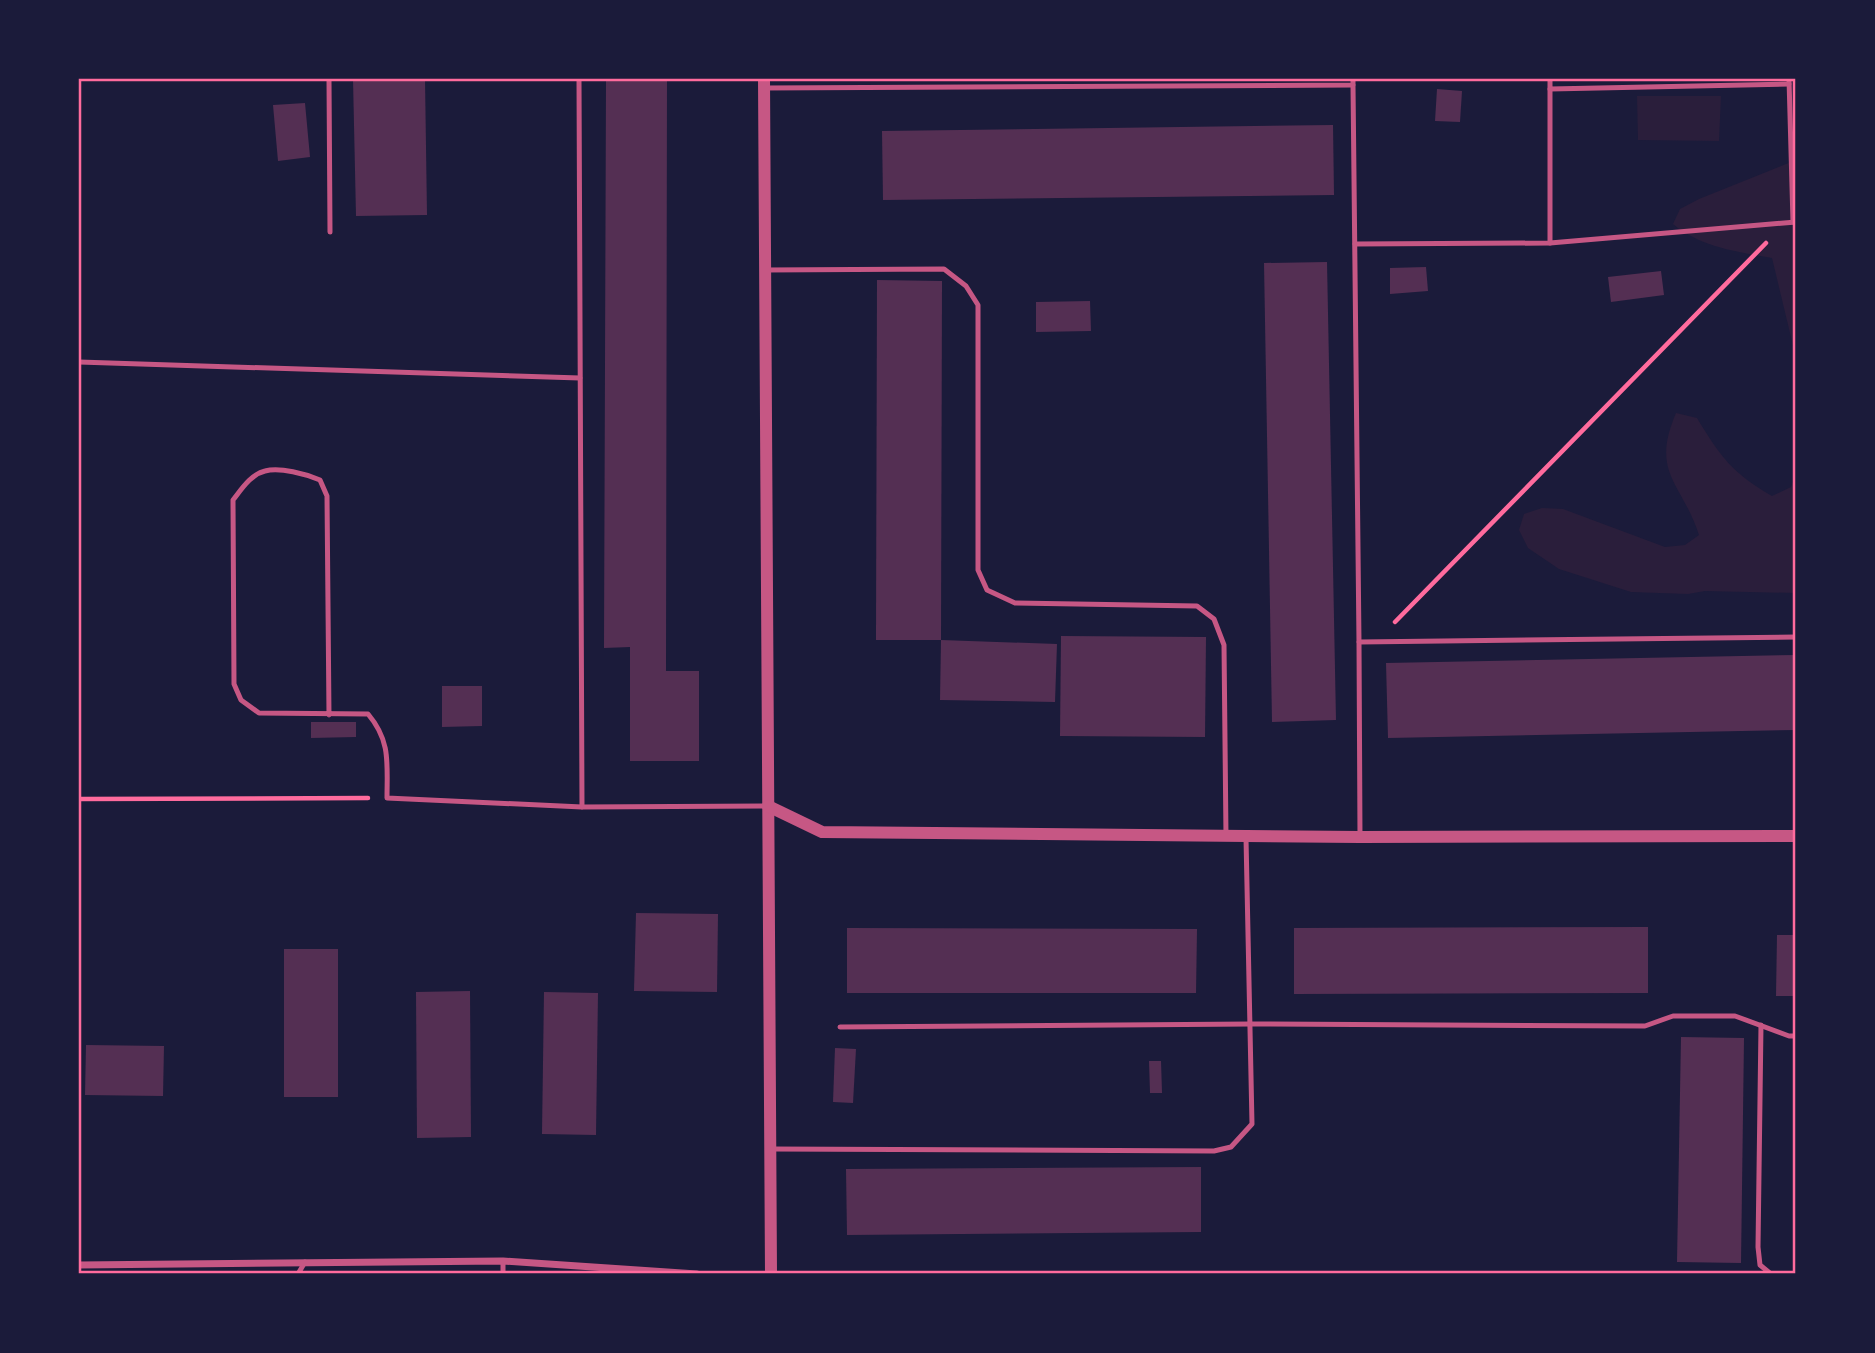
<svg xmlns="http://www.w3.org/2000/svg" width="1875" height="1353" viewBox="0 0 1875 1353" font-family="Raleway,sans-serif">
<rect width="100%" height="100%" fill="#1b1b3a"/>
<g fill="#2a1e3b">
<path d="M1637,96H1721L1719,141L1638,140Z"/>
<path d="M1796,160V358L1772,258C1738,252 1700,247 1673,224L1680,209L1699,199Z"/>
<path d="M1676,413L1697,418C1720,456 1732,473 1772,496L1791,487L1796,474V593L1705,591L1688,594L1631,592L1559,569L1528,548L1519,530L1524,514L1542,508L1563,509L1665,547L1685,545L1699,535C1682,482 1650,474 1676,413Z"/>
</g>
<g fill="#542f53">
<path d="M353,79H425L427,215L356,216Z"/>
<path d="M606,79H667L666,671H699V761H630V647L604,648Z"/>
<path d="M1437,89L1462,91L1460,122L1435,121Z"/>
<path d="M305,103L310,157L278,161L273,105Z"/>
<path d="M1333,125L1334,195L883,200L882,131Z"/>
<path d="M1327,262L1336,720L1272,722L1264,263Z"/>
<path d="M1426,267L1428,291L1390,294V268Z"/>
<path d="M1661,271L1664,295L1611,302L1608,277Z"/>
<path d="M877,280L942,281L941,640H876Z"/>
<path d="M1090,301L1091,331L1036,332V302Z"/>
<path d="M1061,636L1206,637L1205,737L1060,736Z"/>
<path d="M941,640L1057,644L1055,702L940,700Z"/>
<path d="M1796,655V730L1388,738L1386,663Z"/>
<path d="M442,686H482V726L442,727Z"/>
<path d="M311,722H356V737L311,738Z"/>
<path d="M636,913L718,914L717,992L634,991Z"/>
<path d="M1648,927V993L1294,994V928Z"/>
<path d="M847,928L1197,929L1196,993H847Z"/>
<path d="M1777,935H1796V996H1776Z"/>
<rect x="284" y="949" width="54" height="148"/>
<path d="M470,991L471,1137L417,1138L416,992Z"/>
<path d="M544,992L598,993L596,1135L542,1134Z"/>
<path d="M1681,1037L1744,1038L1741,1263L1677,1262Z"/>
<path d="M86,1045L164,1046L163,1096L85,1095Z"/>
<path d="M835,1048L856,1049L853,1103L833,1102Z"/>
<path d="M1149,1061H1161L1162,1093H1150Z"/>
<path d="M1201,1167V1232L847,1235L846,1169Z"/>
</g>
<g fill="none" stroke-linecap="round" stroke-linejoin="round">
<g stroke="#ff6b9d" stroke-width="4.5">
<path d="M1395,622L1766,243"/>
<path d="M79,799L368,798"/>
</g>
<g stroke="#c65784" stroke-width="5">
<path d="M329,79L330,232"/>
<path d="M579,79L582,807"/>
<path d="M1550,79V89L1789,84"/>
<path d="M1789,79L1793,222"/>
<path d="M1353,85L1359,642"/>
<path d="M764,88L1353,85V79"/>
<path d="M1550,243V89"/>
<path d="M1355,244L1550,243L1796,222"/>
<path d="M765,270L944,269L966,286L978,305V570L987,590L1015,603L1197,606L1214,619L1224,645L1226,836"/>
<path d="M79,362L580,378"/>
<path d="M329,715L327,496L320,480C306,474 280,467 265,471C251,474 241,490 233,500L234,684L241,700L259,713L368,714C391,741 387,764 387,798L582,807L768,806"/>
<path d="M1360,837L1359,642L1796,637"/>
<path d="M1761,1025L1758,1247L1760,1265L1771,1274"/>
<path d="M840,1027L1251,1024L1645,1026L1673,1016H1735L1789,1036H1796"/>
<path d="M771,1149L1214,1151L1231,1147L1252,1124L1246,838"/>
<path d="M298,1274L305,1262"/>
<path d="M503,1274V1261"/>
<path d="M1789,1274H1796"/>
</g>
<path stroke="#c65784" stroke-width="7" d="M79,1265L503,1261L697,1274"/>
<g stroke="#c65784" stroke-width="12">
<path d="M764,79L771,1274"/>
<path d="M768,806L822,832L1360,837L1796,836"/>
</g>
</g>
<rect width="1875" height="1353" fill="none" stroke="#1b1b3a" stroke-width="161"/>
<rect x="80" y="80" width="1714" height="1192" fill="none" stroke="#ff6b9d" stroke-width="2.5"/>
</svg>
